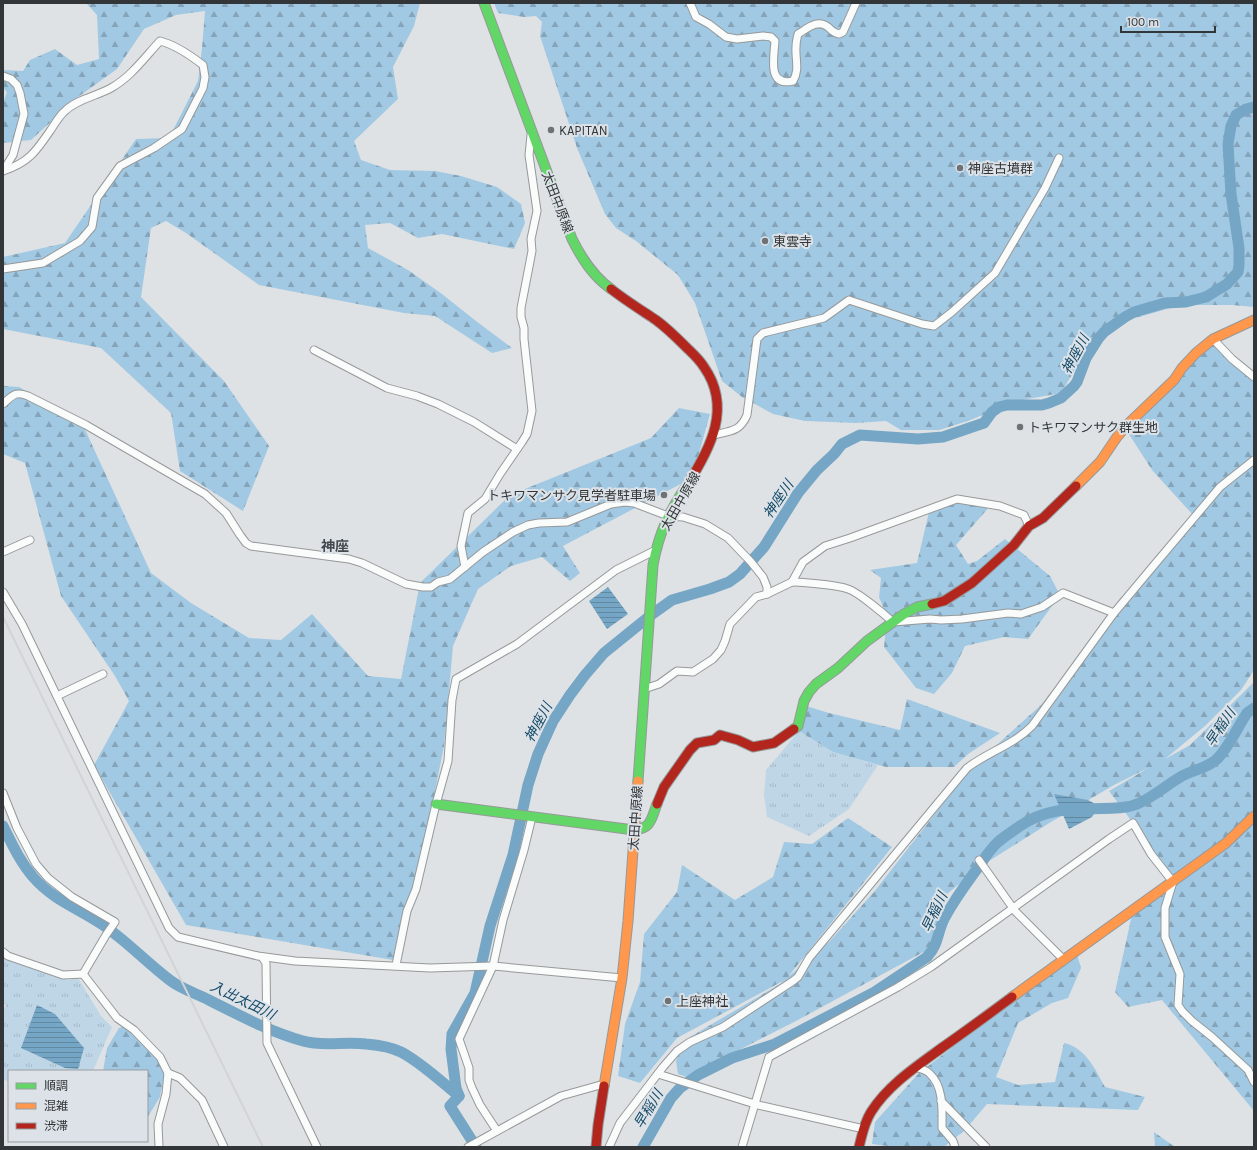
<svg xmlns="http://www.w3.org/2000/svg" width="1257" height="1150" viewBox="0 0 1257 1150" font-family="Karla,'Noto Sans JP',sans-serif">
<defs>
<pattern id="grass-tufts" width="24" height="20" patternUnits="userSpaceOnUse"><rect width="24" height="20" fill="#bfd6e7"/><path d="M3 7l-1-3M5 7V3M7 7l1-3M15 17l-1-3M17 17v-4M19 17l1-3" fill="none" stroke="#a5b8c7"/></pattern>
<pattern id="forest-firs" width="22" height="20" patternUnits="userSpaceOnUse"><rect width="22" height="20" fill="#a2c9e3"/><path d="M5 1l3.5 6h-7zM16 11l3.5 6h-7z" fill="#85a4b9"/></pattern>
<pattern id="water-rules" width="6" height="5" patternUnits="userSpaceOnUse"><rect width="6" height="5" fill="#76a6c5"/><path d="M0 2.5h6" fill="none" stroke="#6188a1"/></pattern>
</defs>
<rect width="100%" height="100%" fill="#dfe2e4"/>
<g fill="url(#grass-tufts)">
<path d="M799,731L833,752L878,765L849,809L809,836L767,817L764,795L766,770Z"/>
<path d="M3,952L14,958L68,980L78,978L101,1016L112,1027L93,1071H9V1082L3,1079V1012L6,1005L3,1002Z"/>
</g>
<g fill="url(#forest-firs)">
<path d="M86,3H420L414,26L393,67L398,99L354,141L361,160L390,170L435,171L461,176L497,187L521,204L525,223L514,249L442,234L418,238L390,223L365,225L368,248L408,270L442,294L476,321L512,348L492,353L435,316L404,313L259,285L186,233L166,221L151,228L141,297L224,381L269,446L243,511L180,471L171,413L101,348L3,329V257L65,243L136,139L169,138L198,81L202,48L205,11L176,15L144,29L117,69L78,97L31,140L3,143V103L7,92L3,88V70L23,71L30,60L55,49L77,65L99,59L97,15Z"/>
<path d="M494,3H1254V307L1232,305H1181L1100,328L1061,393L1017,401L968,421L939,430H901L886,421L856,423L805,421L773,414L742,397L722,381L695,303L678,275L636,241L616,228L605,214L577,148L540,36L542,22L536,16L524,17L498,13Z"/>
<path d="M1213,339L1254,371V670L1241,690L1205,726L1165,759L1190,745L1254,682V1111L1162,1000L1128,1007L1115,992L1133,910L1176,880L1109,791L1150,767L1114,785L1051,822L981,866L947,894L929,949L796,1021L737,1051L696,1080L678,1074L676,1061L681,1049L690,1037L780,984L783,981L677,1038L640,1083L618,1076L625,1024L640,982L644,934L677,892L682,865L735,900L773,877L784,842L812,844L848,818L892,847L788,977L829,942L874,892L970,769L1041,705L1114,613L1120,598L1146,580L1164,559L1167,550L1193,515L1152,470L1125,428Z"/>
<path d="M3,386L19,387L82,423L151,573L191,603L249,638L281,640L312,614L368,676L401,679L420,583L510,495L651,438L679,408L710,414L692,478L563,546L580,573L570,581L542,557L511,566L478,589L453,646L444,746L415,891L393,960L186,925L94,765L129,701L115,676L61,596L25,463L3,454Z"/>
<path d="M957,499L991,505L956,545L968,564L977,561L1005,539L1050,576L1060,595L1028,639L1004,637L965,646L952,673L934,694L916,688L884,647L887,616L879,597L881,578L870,570L917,563L929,512Z"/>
<path d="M907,699L1000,733L968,754L954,767H886L833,752L799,731L803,705L829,713L900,730Z"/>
<path d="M1076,951L1081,968L1068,998L1052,1003L1018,1023L996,1077L1018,1085L1055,1082L1064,1043C1086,1048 1095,1069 1105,1087L1145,1097L1138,1110L987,1104L965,1130L944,1147H895L872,1144L875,1122L918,1074Z"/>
<path d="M127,1025L149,1042L165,1069L160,1097L147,1118V1071H103L107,1048L119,1028Z"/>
<path d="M1154,1132L1175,1147H1155Z"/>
</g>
<g fill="url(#water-rules)">
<path d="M608,587L628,614L607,629L589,601Z"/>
<path d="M1054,794L1088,800L1099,806L1092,817L1069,829Z"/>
<path d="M37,1005L55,1014L84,1048L78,1069L65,1068L21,1048Z"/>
</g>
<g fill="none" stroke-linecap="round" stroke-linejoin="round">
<g stroke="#76a6c5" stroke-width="11">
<path d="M3,826C12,844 20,862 34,878C53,900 80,909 103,925C128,942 147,963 171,981C182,989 197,994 209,1000C239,1015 270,1032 303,1041C324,1047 344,1041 366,1044C377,1045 391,1047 401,1052C422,1063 440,1081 459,1096"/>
<path d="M459,1096L456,1088L451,1049L452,1034L475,993L490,926L513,855L528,785L538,754L553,721L570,695L585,675L604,653L651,615L672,600L710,589L729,582L740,574L764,547L798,493L817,470L834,454L842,444L860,435L918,439L943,437L984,423L992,412L999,407L1007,405H1042L1049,403L1061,398L1074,386L1077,382L1086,358L1098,339L1104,332L1125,317L1134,312L1165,303L1186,302L1206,297L1227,284L1238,272L1239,265V248L1231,194L1228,144L1231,126L1236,115L1246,109L1254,107"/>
<path d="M459,1096L450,1106L476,1147"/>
<path d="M643,1147L671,1098L680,1088L698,1075L732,1058L775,1044L873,993L927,957C939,944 937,933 944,919C953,902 963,888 974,873C982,863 988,851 998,842C1005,836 1013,831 1020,826C1055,802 1088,812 1126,807C1144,805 1166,785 1182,776C1193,770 1208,768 1217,759C1229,747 1237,728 1247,713L1254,708"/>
</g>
<g stroke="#96999a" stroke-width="9">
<g id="street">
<path d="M690,3L696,17L709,24L726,37L737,39L763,36L771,37L775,41C774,57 767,87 793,81C800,70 795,59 796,47C796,43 797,38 798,34C808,28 817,19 828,27C831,30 834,33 839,34L843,32L856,3"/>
<path d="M3,76L11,79L17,85L20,93L24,114L13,155L3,171"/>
<path d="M3,171C30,162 37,150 52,128C56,122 60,115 65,111C77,99 97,96 111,88C131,77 145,57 160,41C176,45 190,55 203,65L205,77L203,88L182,129L154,148L120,166L97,198L92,227L80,241L43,263L3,269"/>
<path d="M1213,339L1232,359L1254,377"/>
<path d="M314,350L387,388L417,396L438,404L474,422L517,449"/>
<path d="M3,404C13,395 15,391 28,396L86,425L205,494L226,513L240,535L246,543L251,546L349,559L362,563L406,584L423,587H431L438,582L450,579L483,552L513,532L528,525L539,523L567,522L611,504L625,502L634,503L668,516L683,517L705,524L728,538L751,562L763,577L767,587V594"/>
<path d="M713,435C730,431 740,432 747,415L757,339L763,333L824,318L849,300L922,324L934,326L952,312L995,273L1045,188L1059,158"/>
<path d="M3,552L30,540"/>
<path d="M465,567L461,546L468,513L485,499L500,474L522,442L527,434L532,411L524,339V328L521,317V308L532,251L531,239L537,211L529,155L531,135"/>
<path d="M792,582C810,583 831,584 848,589C858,592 884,614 893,622L930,619L941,620L962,619L1008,613L1021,614L1042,607L1063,593L1114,613"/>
<path d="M3,592L22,624L169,928L178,937L258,956L295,961L430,968L493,966L622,978"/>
<path d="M644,689L659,684L677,671L693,672L713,659L721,650L725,641L730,624L756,597L767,594L792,582L803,562L825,546L850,538L957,499L1000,506L1024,515L1029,526"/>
<path d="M57,696L103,674"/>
<path d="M3,793L17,828L36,864L48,878L72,897L115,922L106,935L83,974"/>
<path d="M979,860L1015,911L1064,960"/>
<path d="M3,952L8,956L63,975L83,974L117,1018L134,1030L160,1057L168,1073L166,1094L158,1124L159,1147"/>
<path d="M262,957L266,963L267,1043L317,1147"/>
<path d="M396,965L407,911L416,889L436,804L448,761L452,700L456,679L517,644L616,570L656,550"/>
<path d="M916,1067C920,1069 927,1070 930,1074C944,1087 942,1111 942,1128L953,1141L955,1147"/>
<path d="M168,1073L180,1078L202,1100L224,1147"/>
<path d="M658,1074L758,1105L864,1129"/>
<path d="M941,1101L986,1147"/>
<path d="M497,1131L480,1105L472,1088L469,1080V1068L459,1039L493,966L503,920L524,850L532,817"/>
<path d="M468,1147L561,1096L604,1084"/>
<path d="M609,1147L620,1123L663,1067L677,1051L690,1042L723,1027L793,981L798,977L809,958L967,768C988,752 1013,745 1032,726L1114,613L1155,564L1220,487L1254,460"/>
<path d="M742,1147L769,1057L898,987L931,967L1109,839L1133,823L1151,854L1173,882L1165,908V937L1180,974L1178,1005L1182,1011L1192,1021L1212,1037L1248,1070L1254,1082"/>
</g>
</g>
<g stroke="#96999a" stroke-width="11">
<g id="fast">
<path d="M484,3L572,239C582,259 593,276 611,289"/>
<path d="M794,729L798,726L804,701L809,692L816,684L838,668L867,641L904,614L917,607L932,604"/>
<path d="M638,781L653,565C659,532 669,512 687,485"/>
<path d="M436,804L634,830C652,828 651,819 657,804"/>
</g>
</g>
<g stroke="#96999a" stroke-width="11">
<g id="slow">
<path d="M1076,486L1100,462L1117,437L1129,423L1174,380L1182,368L1196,353L1213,339L1254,320"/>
<path d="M1012,997L1226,843L1254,816"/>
<path d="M604,1086L622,978L628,921L638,781"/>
</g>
</g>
<g stroke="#96999a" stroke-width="11">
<g id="jam">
<path d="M611,289C625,300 641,310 656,320C667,328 676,337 686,347C692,353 699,359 704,367C732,407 711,448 687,485"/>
<path d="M932,604L944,601L972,583L1014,545L1029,526L1043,518L1076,486"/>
<path d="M657,804L664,787L690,750L697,743L714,740L720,735L738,740L753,747L774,743L794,729"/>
<path d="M596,1147L598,1125L604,1086"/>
<path d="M859,1147C862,1135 864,1123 871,1112C888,1085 917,1066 943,1047C966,1031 989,1014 1012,997"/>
</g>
</g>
<use href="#street" stroke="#fafbfb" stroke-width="7"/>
<use href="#fast" stroke="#63d668" stroke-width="9"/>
<use href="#slow" stroke="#ff974d" stroke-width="9"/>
<use href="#jam" stroke="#b3261e" stroke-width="9"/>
<path stroke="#d2d3d4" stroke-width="2" d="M3,617L263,1147"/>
</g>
<g fill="#6f7274" stroke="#dce2e7" stroke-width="1.5">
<circle cx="551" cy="130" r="4"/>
<circle cx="960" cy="168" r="4"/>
<circle cx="765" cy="241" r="4"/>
<circle cx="1020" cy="427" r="4"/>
<circle cx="664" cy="495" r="4"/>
<circle cx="668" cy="1001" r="4"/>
</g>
<g text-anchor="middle" stroke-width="4" stroke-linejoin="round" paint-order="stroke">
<g font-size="13" fill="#333638" stroke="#dce2e7" text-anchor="start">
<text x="559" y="135">KAPITAN</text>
<text x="968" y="173">神座古墳群</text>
<text x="773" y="246">東雲寺</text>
<text x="1028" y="432">トキワマンサク群生地</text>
<text x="656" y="500" text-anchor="end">トキワマンサク見学者駐車場</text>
<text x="676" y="1006">上座神社</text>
</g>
<g font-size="13" fill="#333638" stroke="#dce2e7">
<text transform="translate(558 202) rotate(69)" y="5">太田中原線</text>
<text transform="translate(680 501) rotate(-60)" y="5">太田中原線</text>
<text transform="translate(635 818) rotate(-86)" y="5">太田中原線</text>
</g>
<g font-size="14" font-style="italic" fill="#144a68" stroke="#dce2e7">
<text transform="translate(1075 354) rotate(-62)" y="5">神座川</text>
<text transform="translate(778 499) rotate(-56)" y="5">神座川</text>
<text transform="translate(538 722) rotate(-62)" y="5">神座川</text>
<text transform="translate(1220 727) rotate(-56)" y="5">早稲川</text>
<text transform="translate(934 912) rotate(-65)" y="5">早稲川</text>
<text transform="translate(243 1000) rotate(26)" y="5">入出太田川</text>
<text transform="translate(648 1109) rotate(-59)" y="5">早稲川</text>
</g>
<g font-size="14" font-weight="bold" fill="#44494d" stroke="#dce2e7">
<text x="335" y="551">神座</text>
</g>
</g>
<rect width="1257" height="1150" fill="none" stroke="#333638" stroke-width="8"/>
<rect x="8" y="1070" width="140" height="72" fill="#dce2e7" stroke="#989da1"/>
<rect x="16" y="1083" width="20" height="6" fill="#63d668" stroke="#989da1"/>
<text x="44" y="1090" font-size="12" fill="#333638">順調</text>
<rect x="16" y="1103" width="20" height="6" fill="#ff974d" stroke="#989da1"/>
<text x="44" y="1110" font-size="12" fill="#333638">混雑</text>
<rect x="16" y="1123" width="20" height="6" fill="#b3261e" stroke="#989da1"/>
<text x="44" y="1130" font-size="12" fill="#333638">渋滞</text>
<path d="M1121 26v6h94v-6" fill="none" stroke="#333638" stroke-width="2"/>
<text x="1127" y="26" font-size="12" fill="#333638" stroke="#dce2e7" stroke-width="3" paint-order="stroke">100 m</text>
</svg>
